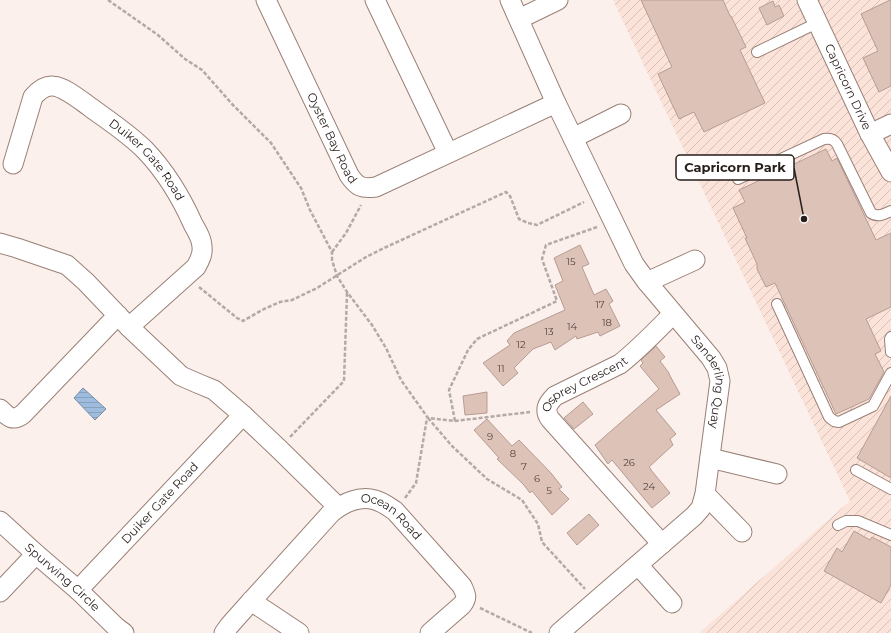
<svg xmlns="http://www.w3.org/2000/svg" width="891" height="633" viewBox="0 0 891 633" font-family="Montserrat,sans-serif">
<defs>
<pattern id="industrial-furrows" width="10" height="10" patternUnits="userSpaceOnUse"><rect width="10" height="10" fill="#fbe3d9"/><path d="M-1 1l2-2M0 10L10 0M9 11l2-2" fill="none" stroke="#d7c2ba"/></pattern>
<pattern id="water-rules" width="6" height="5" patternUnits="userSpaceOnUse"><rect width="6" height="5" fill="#9ebdde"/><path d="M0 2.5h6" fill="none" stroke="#88a2be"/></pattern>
</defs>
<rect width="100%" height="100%" fill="#fbf0ec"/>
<path fill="url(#industrial-furrows)" d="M613,0H891V633H699L850,501Z"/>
<path fill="url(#water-rules)" stroke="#7a8da3" d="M83,388L106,409L95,420L74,398Z"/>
<g fill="#ddc2b8" stroke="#b69c93">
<path d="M641,0H723L730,16H731L746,47L740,50L765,103L704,132L694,112L679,119L658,74L672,67Z"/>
<path d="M890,0H891V86L879,92L863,58L878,51L861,14Z"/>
<path d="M773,1L775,7L779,5L784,16L767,25L759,8Z"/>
<path d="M826,149L832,161L837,158L876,240L891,233V307L866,319L881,351L875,354L884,372L869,399L836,414L775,283L766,287L757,269V264L745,238H747L733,208L745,202L739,190Z"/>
<path d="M580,245L589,264L582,267L594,295L606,289L613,301L609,304L620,326L600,336L598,332L577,339L576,336L555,350L551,342L533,349L514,368L518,373L503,386L483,363L510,345L507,341L514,333L565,310L555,285L563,281L554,258Z"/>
<path d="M656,346L665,357L660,361L669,373V374L680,394L656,410L676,434L670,439L673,445L649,467L651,469V470L670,493L652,508L612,460L608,464L595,445L659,389L640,366L643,363L641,360Z"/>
<path d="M487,392V413L465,415L463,396Z"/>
<path d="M891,396V478L857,458Z"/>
<path d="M583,402L593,414L574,429L564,418Z"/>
<path d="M487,419L512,446L519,440L551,473L562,487L559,489L569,499L552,515L532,491L530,493L523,484L497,459L499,458L474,430Z"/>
<path d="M589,514L599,525L577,545L567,533Z"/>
<path d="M854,531L870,540L872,537L891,547V585L881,603L824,571L837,548L842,552Z"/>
</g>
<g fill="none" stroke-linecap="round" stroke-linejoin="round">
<g stroke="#9a8077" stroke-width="12">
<g id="lane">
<path d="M757,52L817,23"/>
<path d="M738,179L824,139C830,138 834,139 837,144L871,213C878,218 884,214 891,211"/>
<path d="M777,304L829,417L834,421L839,422L873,406L891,373"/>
<path d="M891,337L890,339L891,352"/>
<path d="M856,470L891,489"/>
<path d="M838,525L846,521H858L891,535"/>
</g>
</g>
<g stroke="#9a8077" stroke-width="21">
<g id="street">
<path id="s1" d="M266,0L349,175C357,187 362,189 376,187L556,103"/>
<path d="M375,0L448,153"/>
<path id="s2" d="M510,0L556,103L634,264L647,282L711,358L717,368L720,381L705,494L701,508L694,516L559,633"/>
<path id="s3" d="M807,0L870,134L891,172"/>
<path d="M519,19L558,0"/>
<path d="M870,134L891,124"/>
<path d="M573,138L621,114"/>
<path id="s4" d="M13,164L33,97C38,91 44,85 53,86C65,87 80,100 90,107C109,121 128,133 145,150C166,172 181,197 193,224C197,231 202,239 202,247C203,254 200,260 196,267L129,327"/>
<path d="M0,243L17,248L67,265L86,282L129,327L181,376L197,383L214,390L243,415L78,590"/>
<path d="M647,282L695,260"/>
<path d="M0,409C8,417 13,422 23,414L118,315"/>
<path d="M243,415L279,449L338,507"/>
<path d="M710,458L777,474"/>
<path d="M705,494L742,532"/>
<path id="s5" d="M0,521L36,554L78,590L116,627L124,633"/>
<path id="s6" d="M662,544L550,419C544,410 547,404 555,396L620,364C639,349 656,331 673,314"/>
<path d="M638,565L672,603"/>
<path d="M0,592L36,554"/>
<path d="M251,601L299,633"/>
<path id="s7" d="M224,633L229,626L245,608L331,513C343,503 360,495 375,500C383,502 389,507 395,511L462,586C466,595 468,597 462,605L430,633"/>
</g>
</g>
<g stroke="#b4a9a5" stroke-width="2.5" stroke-dasharray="4 2" stroke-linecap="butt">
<path d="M108,0L158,35L185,59L202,70L232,104L271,143L301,188L310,210L332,252V260L337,276L347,292L372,325L386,348L401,380L428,418L455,421L530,412"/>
<path d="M332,252L346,233L361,205"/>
<path d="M199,287L237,318L243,321L264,309L280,302L292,300L317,288L366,257L384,248L506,192L510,196L519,219L528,223L537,225L584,202"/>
<path d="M428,418L452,446L487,479L522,500L538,524L542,542L585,589"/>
<path d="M455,421L449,390L468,350L477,339L557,301L542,259L546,245L597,227"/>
<path d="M290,437L344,381L347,293"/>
<path d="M405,498L416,483L427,418"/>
<path d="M480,608L532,633"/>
</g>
<use href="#lane" stroke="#fff" stroke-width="10"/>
<use href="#street" stroke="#fff" stroke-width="19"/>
</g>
<g text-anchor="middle" stroke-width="3" stroke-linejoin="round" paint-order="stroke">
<g font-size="10" fill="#544642">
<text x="571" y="265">15</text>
<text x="600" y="308">17</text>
<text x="607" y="326">18</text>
<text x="572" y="330">14</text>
<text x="549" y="335">13</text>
<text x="521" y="348">12</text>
<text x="501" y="372">11</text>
<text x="490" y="440">9</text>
<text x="513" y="457">8</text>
<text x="629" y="466">26</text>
<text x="524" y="470">7</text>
<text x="537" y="482">6</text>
<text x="649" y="490">24</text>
<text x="549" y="494">5</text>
</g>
<g font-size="12" fill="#271d1a" stroke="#fff">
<text dy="4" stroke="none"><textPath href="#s3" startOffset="96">Capricorn Drive</textPath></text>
<text dy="4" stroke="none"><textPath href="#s1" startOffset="153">Oyster Bay Road</textPath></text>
<text dy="4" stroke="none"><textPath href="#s4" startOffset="215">Duiker Gate Road</textPath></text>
<text dy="4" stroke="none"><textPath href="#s2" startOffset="436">Sanderling Quay</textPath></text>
<text dy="4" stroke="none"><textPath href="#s6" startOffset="225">Osprey Crescent</textPath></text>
<text transform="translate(160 503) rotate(-47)" y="4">Duiker Gate Road</text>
<text dy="4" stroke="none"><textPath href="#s7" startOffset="231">Ocean Road</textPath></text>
<text dy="4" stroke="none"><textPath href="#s5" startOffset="84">Spurwing Circle</textPath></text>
</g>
</g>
<path fill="none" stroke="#271d1a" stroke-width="1.5" d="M804 219L794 168"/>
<circle fill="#271d1a" stroke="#fff" stroke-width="1.5" cx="804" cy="219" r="4"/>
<rect fill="#fff" stroke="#271d1a" stroke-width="1.5" x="676" y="155" width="118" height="25" rx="4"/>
<g font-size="13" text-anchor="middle" font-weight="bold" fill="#271d1a">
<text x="735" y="172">Capricorn Park</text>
</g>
</svg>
